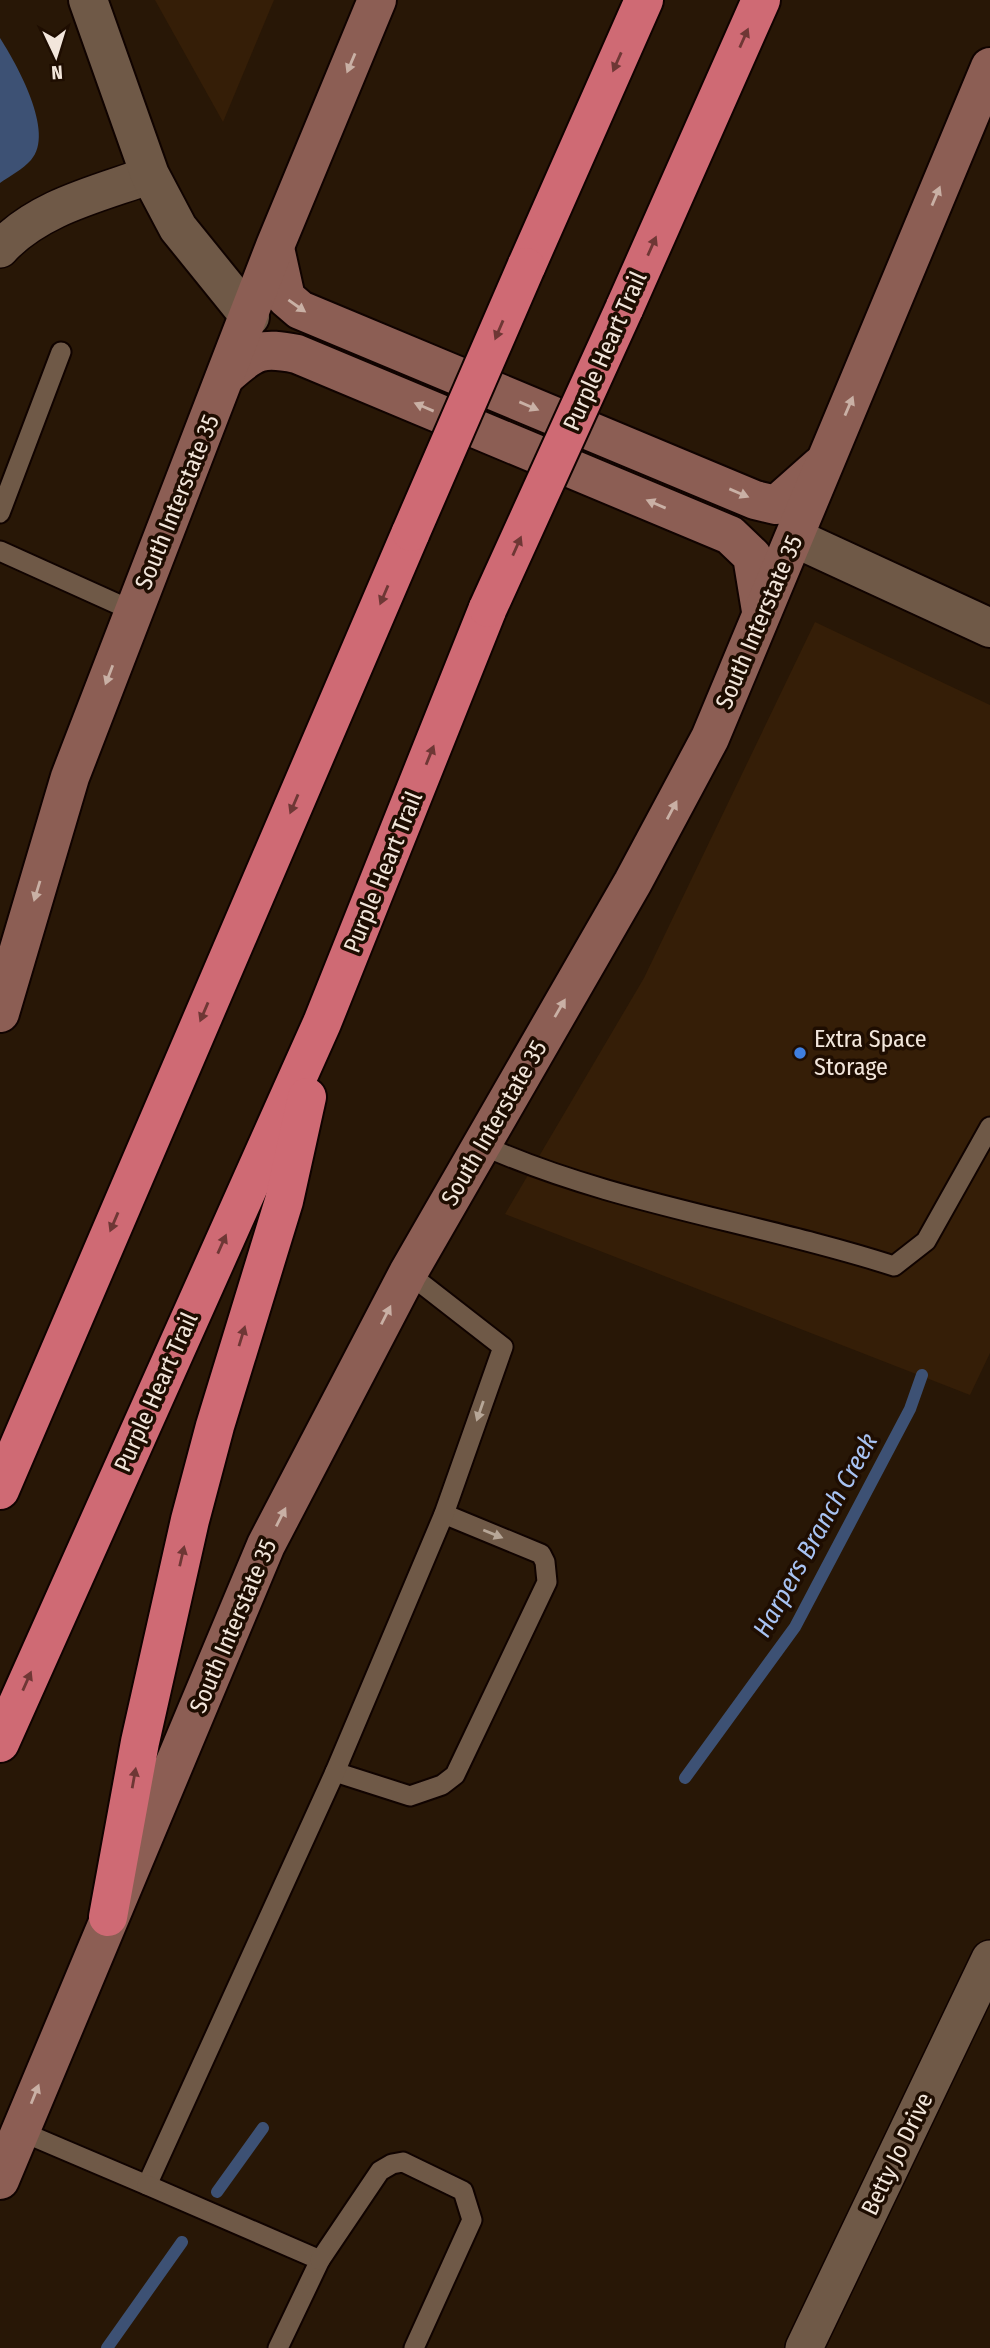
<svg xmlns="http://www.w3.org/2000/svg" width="990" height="2348" viewBox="0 0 990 2348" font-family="'Fira Sans Condensed',sans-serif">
<rect width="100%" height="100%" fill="#281706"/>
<g fill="#351e07">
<path d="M155,0H274L223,122Z"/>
<path d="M815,622L990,705V1353L970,1395L505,1214L644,978Z"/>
</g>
<path fill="#3d5174" d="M0,38C16,63 56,133 31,160C23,169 10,176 0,183Z"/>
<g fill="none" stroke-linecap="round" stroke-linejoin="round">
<g stroke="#3d5174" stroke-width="12">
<path d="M685,1778L795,1627L910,1409L922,1375"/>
<path d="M217,2192L263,2128"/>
<path d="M107,2348L182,2242"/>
</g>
<g stroke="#100300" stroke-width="23">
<g id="service">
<path d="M0,513L61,352"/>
<path d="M0,551L133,611"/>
<path d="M482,1145C613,1204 758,1222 894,1266L926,1241L990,1127"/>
<path d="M335,1772L410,1796L442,1785L455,1775L547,1582L545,1562L541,1554L444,1514"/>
<path d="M20,2131L147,2185L335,1772L444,1514L503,1347L408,1273"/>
<path d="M147,2185L320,2260L278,2348"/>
<path d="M320,2260L380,2171L392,2164L403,2162L463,2191L472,2220L414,2348"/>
</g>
</g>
<g stroke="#100300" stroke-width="40">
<g id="minor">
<path d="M0,249C38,207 98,194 150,175"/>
<path d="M804,2348L990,1959"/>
</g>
</g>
<g stroke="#100300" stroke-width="42">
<g id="tertiary">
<path d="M88,0L150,175L178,228L250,317"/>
<path d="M795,538L990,628"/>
</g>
</g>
<g stroke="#100300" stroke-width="42">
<g id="secondary">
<path d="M275,248L286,298L300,310L755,500L776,505L820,466"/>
<path d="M228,374C255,350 262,347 297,354L730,535L752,556L761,611"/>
<path d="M0,1013L70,777L275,246L377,0"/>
<path d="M0,2180L266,1545L408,1273L633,882L710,738L990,67"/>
</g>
</g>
<g stroke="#100300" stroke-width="42">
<g id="motorway">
<path d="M526,267L644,0"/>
<path d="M624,309L761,0"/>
<path d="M0,1490L411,532"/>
<path d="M0,1743L322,1023L488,608"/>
<path d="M108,1917L140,1742L190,1520L215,1426L284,1201L307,1097"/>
</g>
</g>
<use href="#service" stroke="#6f5947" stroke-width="19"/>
<use href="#minor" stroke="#6f5947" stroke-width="37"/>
<use href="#tertiary" stroke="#6f5947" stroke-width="38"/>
<use href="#secondary" stroke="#8c5e54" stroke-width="38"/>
<use href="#motorway" stroke="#cf6a74" stroke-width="38"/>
<g stroke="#100300" stroke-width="42" stroke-linecap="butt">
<g id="motorway-bridge">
<path d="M411,532L526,267"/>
<path d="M488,608L624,309"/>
</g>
</g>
<use href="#motorway-bridge" stroke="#cf6a74" stroke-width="38"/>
</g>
<defs><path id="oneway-solid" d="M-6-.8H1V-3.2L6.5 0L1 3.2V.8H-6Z" transform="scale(1.75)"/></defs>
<g fill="#6e3735">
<use href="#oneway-solid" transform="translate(744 38) rotate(-66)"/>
<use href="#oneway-solid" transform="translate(617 62) rotate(114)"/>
<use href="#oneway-solid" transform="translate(652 246) rotate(-66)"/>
<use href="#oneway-solid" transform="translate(499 330) rotate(113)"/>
<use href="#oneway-solid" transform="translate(517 546) rotate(-66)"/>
<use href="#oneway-solid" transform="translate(384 595) rotate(113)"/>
<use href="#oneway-solid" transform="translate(430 755) rotate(-68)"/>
<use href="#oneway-solid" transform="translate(294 804) rotate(113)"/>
<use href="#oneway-solid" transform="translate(204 1012) rotate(113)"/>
<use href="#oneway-solid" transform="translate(114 1222) rotate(113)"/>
<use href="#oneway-solid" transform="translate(222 1244) rotate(-66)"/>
<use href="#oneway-solid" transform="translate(242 1336) rotate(-73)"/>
<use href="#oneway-solid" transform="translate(182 1556) rotate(-77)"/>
<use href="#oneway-solid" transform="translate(27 1681) rotate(-66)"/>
<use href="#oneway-solid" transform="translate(134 1778) rotate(-80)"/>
</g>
<g fill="#c9b0a5">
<use href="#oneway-solid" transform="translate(351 63) rotate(113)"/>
<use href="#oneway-solid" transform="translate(936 196) rotate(-67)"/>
<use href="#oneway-solid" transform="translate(297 306) rotate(35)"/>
<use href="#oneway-solid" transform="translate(529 406) rotate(23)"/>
<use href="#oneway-solid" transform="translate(849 406) rotate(-67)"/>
<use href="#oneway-solid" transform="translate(424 407) rotate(-157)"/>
<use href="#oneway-solid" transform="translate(739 493) rotate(23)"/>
<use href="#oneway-solid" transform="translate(656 504) rotate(-157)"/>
<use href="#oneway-solid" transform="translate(109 675) rotate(111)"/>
<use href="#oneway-solid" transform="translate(672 810) rotate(-62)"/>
<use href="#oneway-solid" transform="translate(37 891) rotate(107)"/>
<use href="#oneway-solid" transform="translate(560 1008) rotate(-60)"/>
<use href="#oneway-solid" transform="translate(386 1315) rotate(-63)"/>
<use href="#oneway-solid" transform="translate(281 1517) rotate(-63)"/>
<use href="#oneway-solid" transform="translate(35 2094) rotate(-68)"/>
</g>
<g fill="#b7a798">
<use href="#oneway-solid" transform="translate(480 1411) rotate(109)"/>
<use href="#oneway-solid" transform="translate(493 1534) rotate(22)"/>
</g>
<circle fill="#3f7fe0" stroke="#1e0d01" stroke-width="2.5" cx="800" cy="1053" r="7"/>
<g text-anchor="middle" stroke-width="7" stroke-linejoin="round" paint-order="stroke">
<g font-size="24" fill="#f2e6db" stroke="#1e0d01">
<text transform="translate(605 351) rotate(-66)" y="8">Purple Heart Trail</text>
<text transform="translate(177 502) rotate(-68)" y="8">South Interstate 35</text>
<text transform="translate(759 622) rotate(-67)" y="8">South Interstate 35</text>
<text transform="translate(383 872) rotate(-68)" y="8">Purple Heart Trail</text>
<text transform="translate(494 1123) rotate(-60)" y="8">South Interstate 35</text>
<text transform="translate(156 1392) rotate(-66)" y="8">Purple Heart Trail</text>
<text transform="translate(233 1626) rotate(-67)" y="8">South Interstate 35</text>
<text transform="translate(897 2154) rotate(-64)" y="8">Betty Jo Drive</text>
</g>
<g font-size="24" fill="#f2e6db" stroke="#1e0d01" text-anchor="start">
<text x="814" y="1047">Extra Space<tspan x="814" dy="28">Storage</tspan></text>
</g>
<g font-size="26" font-style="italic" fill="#a8c3f3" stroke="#1e0d01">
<text transform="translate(815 1535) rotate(-61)" y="9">Harpers Branch Creek</text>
</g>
</g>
<g transform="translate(56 56) rotate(176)" stroke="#1e0d01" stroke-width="5" paint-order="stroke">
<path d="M0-5L12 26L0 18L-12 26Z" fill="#f2e6db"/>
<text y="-10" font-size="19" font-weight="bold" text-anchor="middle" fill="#f2e6db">N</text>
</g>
</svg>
